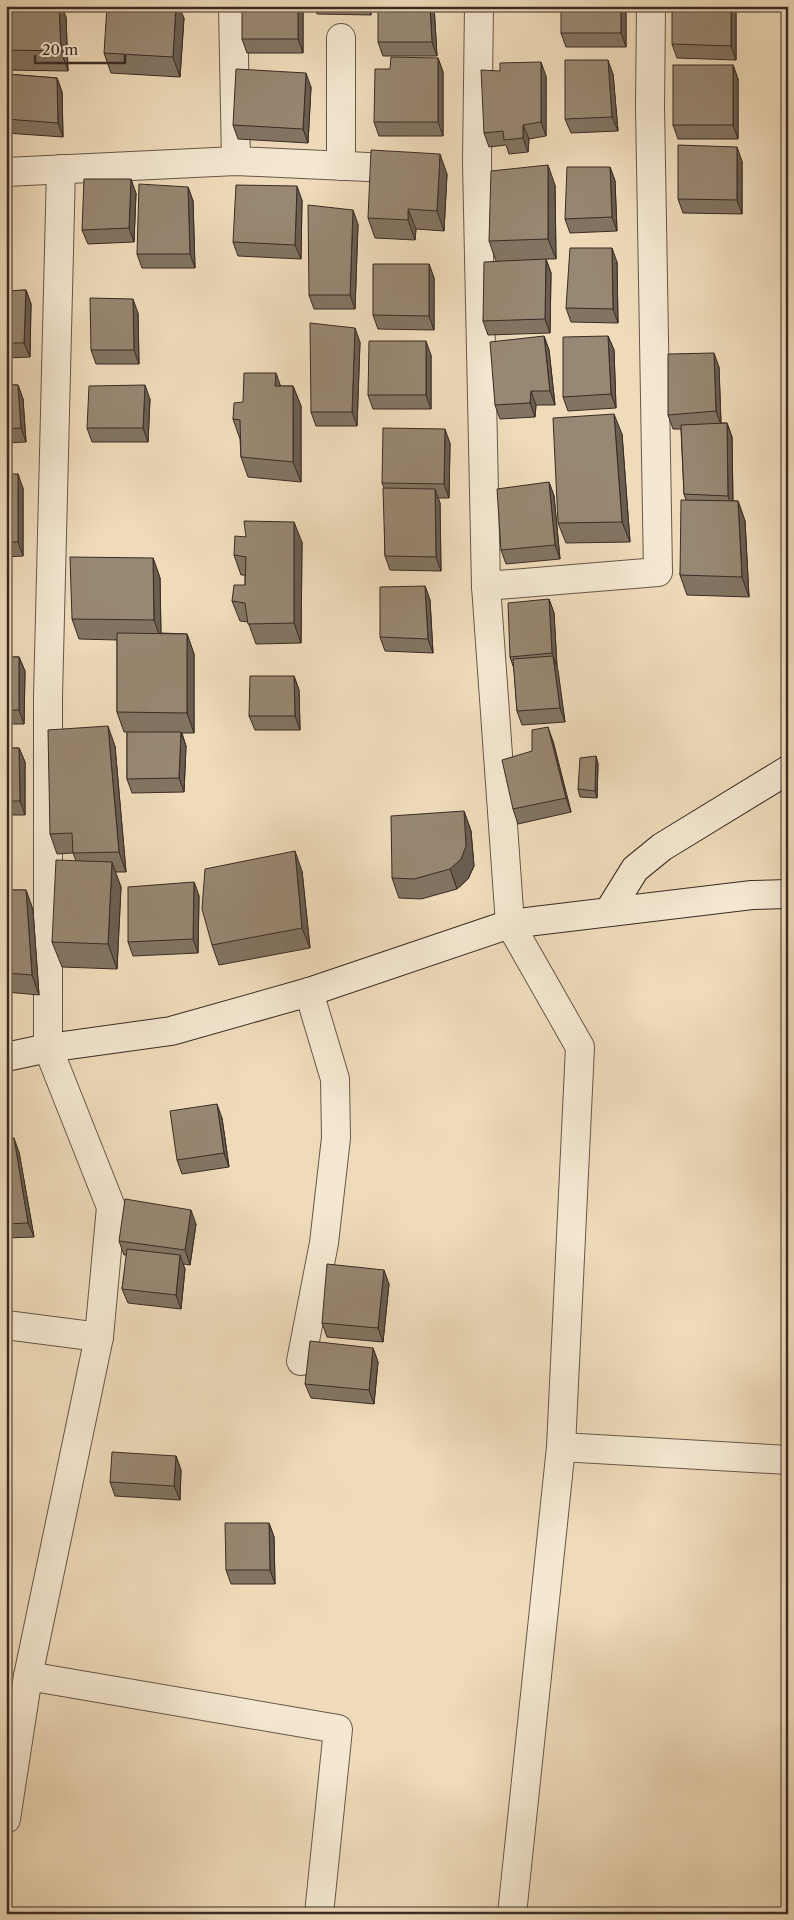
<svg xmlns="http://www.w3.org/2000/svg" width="794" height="1920" viewBox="0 0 794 1920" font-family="'Libre Caslon Text',serif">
<rect width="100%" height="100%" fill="#efdbba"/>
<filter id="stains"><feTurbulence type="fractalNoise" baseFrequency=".004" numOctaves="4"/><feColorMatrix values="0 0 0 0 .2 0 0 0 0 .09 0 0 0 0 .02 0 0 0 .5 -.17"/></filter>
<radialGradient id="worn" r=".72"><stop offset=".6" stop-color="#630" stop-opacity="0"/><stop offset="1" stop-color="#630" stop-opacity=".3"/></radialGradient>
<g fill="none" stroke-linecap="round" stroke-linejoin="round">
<g stroke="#66574a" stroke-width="30">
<g id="minor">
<path d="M233,6L236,161"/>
<path d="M479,6L477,162L486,586L510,924L580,1047L561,1447L512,1914"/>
<path d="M341,166V38"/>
<path d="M6,172L236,161L368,167"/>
<path d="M486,586L658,572L650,106L651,6"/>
<path d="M6,1325L99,1337"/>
<path d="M301,1361L324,1243L336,1138L335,1079L309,992"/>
<path d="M561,1447L788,1460"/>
<path d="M28,1676L338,1729L319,1914"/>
<path d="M6,1819L28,1676L99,1337L111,1207L48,1048V697L61,169"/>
</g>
</g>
<g stroke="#392b25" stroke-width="30">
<g id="secondary">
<path d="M609,911L635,869L662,847L788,770"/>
<path d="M6,1057L48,1048L171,1031L309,992L510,924L752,895L788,894"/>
</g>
</g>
<use href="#minor" stroke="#f5e8d2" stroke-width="28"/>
<use href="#secondary" stroke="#f5e8d2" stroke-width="28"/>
</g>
<g fill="#837462" stroke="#392b25">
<path d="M6,6L66,17L68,71L6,70Z"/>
<path d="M314,6H371V15L317,14Z"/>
<path d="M434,6L437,56H383L378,42Z"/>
<path d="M626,6V47H566L561,33Z"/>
<path d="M736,6V60L677,58L672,44Z"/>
<path d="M303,8V53H247L242,39Z"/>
<path d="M184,18L180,77L111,73L104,53Z"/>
<path d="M438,58L443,72V136H379L374,122L390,69Z"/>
<path d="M733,65L738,79V139H678L673,125Z"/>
<path d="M6,74L57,78L62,92L63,137L6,133Z"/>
<path d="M613,74L618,131L571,133L565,119Z"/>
<path d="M546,76V136L529,139L528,152L509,154L506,145L489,147L484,133Z"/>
<path d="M311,87L308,143L238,139L233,125Z"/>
<path d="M742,161V214L683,213L678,199Z"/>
<path d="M610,167L615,181L617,231L570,233L565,219Z"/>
<path d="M447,174L444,231L416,229L415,240L375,238L368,218Z"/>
<path d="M555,185L556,259H546L551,273L550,333L488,335L483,321L496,261L489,241Z"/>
<path d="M188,187L193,201L195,268H142L137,254Z"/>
<path d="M136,193L134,242L88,244L82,230Z"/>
<path d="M302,200L301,259L238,256L233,242Z"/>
<path d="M358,224L355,309H314L309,295Z"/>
<path d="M617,262L618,323L571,322L566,308Z"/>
<path d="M429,264L434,278V330L378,329L373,315Z"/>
<path d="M26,290L31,304L30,357L6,358V291Z"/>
<path d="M138,313L139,364H96L91,350Z"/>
<path d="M544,336L549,350L555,405H536L535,417L500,419L495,405Z"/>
<path d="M608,336L614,350L616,408L568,411L563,397Z"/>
<path d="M360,342L357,426H316L311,412Z"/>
<path d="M431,355V409H373L368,395Z"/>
<path d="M719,367L721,423H727L732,437L733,501H738L745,521L749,597L687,595L680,575L686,500L684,494L681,429H673L668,415Z"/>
<path d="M276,373L280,386H293L301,406V482L248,477L241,457L240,439L233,419L243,402Z"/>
<path d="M6,385H18L23,399L26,442L6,443Z"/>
<path d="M150,399L148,442H92L87,428Z"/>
<path d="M622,434L630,542L566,543L558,523Z"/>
<path d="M450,443L449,498H438L440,503L441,571L390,570L385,556L384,488L382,483Z"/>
<path d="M6,474L23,488V556L6,557Z"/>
<path d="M549,482L554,496L560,559L506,564L501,550Z"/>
<path d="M302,542L301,643L256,644L248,622L240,621L232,601L245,585V575H241L234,555Z"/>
<path d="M153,558L160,578L161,633L187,634L194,654V733H182L186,746L184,792L132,793L127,779V732H124L117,712V640L79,639L72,619Z"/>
<path d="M425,586L430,600L433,653L385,651L380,637Z"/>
<path d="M549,599L554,613L557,667L565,722L522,725L517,711L514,669L510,657Z"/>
<path d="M6,657H19L25,671L24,724H6Z"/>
<path d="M294,676L299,690L300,730H255L249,716Z"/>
<path d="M553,741L571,812L518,824L513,809L532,751Z"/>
<path d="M115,746L126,872H115L121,887L117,969L62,967L52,942L76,861L73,853L57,854L50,834Z"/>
<path d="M6,748H19L25,762V815H6Z"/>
<path d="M596,756L598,764L597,798L580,797L578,789Z"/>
<path d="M464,811L471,831L474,866L468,879L457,889L421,899L399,898L392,878Z"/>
<path d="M302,871L310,948L219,965L212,945Z"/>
<path d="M194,882L199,896L198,953L133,956L128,942Z"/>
<path d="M6,890H26L33,910L39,995L6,992Z"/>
<path d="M222,1118L229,1167L182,1174L177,1160Z"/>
<path d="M6,1138L19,1152L34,1237L6,1238Z"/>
<path d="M196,1224L190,1265L183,1264L185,1269L181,1309L128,1303L122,1289L127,1255H124L119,1241Z"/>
<path d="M389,1284L383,1342L327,1337L322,1323Z"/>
<path d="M373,1348L378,1362L374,1404L311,1398L305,1384Z"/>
<path d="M176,1456L181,1470L180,1500L115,1496L110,1482Z"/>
<path d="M269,1523L274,1537L275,1584H231L226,1570Z"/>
</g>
<g fill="#6a5e50" stroke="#392b25">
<path d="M59,6H62L66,17L68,71L61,51Z"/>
<path d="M176,6H179L184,18L180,77L173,57Z"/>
<path d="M298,6H303V53L298,39Z"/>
<path d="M368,6H371V15Z"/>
<path d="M430,6H434L437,56L432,42Z"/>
<path d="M621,6H626V47L621,33Z"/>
<path d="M731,6H736V60L731,46Z"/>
<path d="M438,58L443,72V136L438,122Z"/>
<path d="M608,60L613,74L618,131L612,117Z"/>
<path d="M541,62L546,76V136L541,122Z"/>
<path d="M733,65L738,79V139L733,125Z"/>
<path d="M306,73L311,87L308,143L303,129Z"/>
<path d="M57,78L62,92L63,137L58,123Z"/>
<path d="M523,125L529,139L528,152L523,138Z"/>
<path d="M737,147L742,161V214L737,200Z"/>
<path d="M440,154L447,174L444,231L437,211Z"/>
<path d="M548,165L555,185L556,259L548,239Z"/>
<path d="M610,167L615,181L617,231L612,217Z"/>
<path d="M131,179L136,193L134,242L129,228Z"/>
<path d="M297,186L302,200L301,259L295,245Z"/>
<path d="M188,187L193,201L195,268L190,254Z"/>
<path d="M408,209L416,229L415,240L408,220Z"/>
<path d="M353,210L358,224L355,309L350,295Z"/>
<path d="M612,248L617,262L618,323L613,309Z"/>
<path d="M546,259L551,273L550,333L545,319Z"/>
<path d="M429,264L434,278V330L429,316Z"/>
<path d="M26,290L31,304L30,357L24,343Z"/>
<path d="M133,299L138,313L139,364L134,350Z"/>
<path d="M355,328L360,342L357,426L352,412Z"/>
<path d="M544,336L549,350L555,405L550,391Z"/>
<path d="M608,336L614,350L616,408L611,394Z"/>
<path d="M426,341L431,355V409L426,395Z"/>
<path d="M714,353L719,367L721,425L716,411Z"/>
<path d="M276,373L283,393L275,386Z"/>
<path d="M18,385L23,399L26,442L21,428Z"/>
<path d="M145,385L150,399L148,442L143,428Z"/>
<path d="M293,386L301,406V482L293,462Z"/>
<path d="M531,391L536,405L535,417L530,403Z"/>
<path d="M614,414L622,434L630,542L622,522Z"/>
<path d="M727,423L732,437L733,510L728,496Z"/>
<path d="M445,429L450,443L449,498L444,484Z"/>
<path d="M18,474L23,488V556L18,542Z"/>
<path d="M549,482L554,496L560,559L555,545Z"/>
<path d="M435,489L440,503L441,571L436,557Z"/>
<path d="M738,501L745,521L749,597L742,577Z"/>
<path d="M294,522L302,542L301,643L294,623Z"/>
<path d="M153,558L160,578L161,640L154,620Z"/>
<path d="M425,586L430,600L433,653L428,639Z"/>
<path d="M549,599L554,613L557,667L552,653Z"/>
<path d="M187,634L194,654V733L187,713Z"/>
<path d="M553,656L558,670L565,722L560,708Z"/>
<path d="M19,657L25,671L24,724L19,710Z"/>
<path d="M294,676L299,690L300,730L295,716Z"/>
<path d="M108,726L115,746L126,872L119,852Z"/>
<path d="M548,727L553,741L571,812L566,798Z"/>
<path d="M181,732L186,746L184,792L179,778Z"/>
<path d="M19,748L25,762V815L20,801Z"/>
<path d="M596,756L598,764L597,798L595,791Z"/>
<path d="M464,811L471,831L474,866L468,879L457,889L450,869Z"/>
<path d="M295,851L302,871L310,948L302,928Z"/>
<path d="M112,862L121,887L117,969L108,944Z"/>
<path d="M194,882L199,896L198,953L193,939Z"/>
<path d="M26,890L33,910L39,995L32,975Z"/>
<path d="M217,1104L222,1118L229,1167L224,1153Z"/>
<path d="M14,1138L19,1152L34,1237L28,1223Z"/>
<path d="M191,1210L196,1224L190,1265L185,1250Z"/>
<path d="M180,1255L185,1269L181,1309L176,1295Z"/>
<path d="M384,1270L389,1284L383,1342L378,1328Z"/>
<path d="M373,1348L378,1362L374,1404L369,1390Z"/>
<path d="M176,1456L181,1470L180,1500L174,1486Z"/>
<path d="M269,1523L274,1537L275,1584L270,1570Z"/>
</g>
<g fill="#988772" stroke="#392b25">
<path d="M6,6H59L61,51L6,50Z"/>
<path d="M107,6H176L173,57L104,53Z"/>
<rect x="242" y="6" width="56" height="33"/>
<path d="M378,6H430L432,42H378Z"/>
<rect x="561" y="6" width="60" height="27"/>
<path d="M672,6H731V46L672,44Z"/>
<path d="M391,57L438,58V122H374L375,69H390Z"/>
<path d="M565,60H608L612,117L565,119Z"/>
<path d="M541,62V122L523,125V138L504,140L503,131L484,133L481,70L500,71V63Z"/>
<rect x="673" y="65" width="60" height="60"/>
<path d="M236,69L306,73L303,129L233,125Z"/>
<path d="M6,74L57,78L58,123L6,119Z"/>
<path d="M678,145L737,147V200L678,199Z"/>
<path d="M371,150L440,154L437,211L408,209V220L368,218Z"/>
<path d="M548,165V239L489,241L491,171Z"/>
<path d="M567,167H610L612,217L565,219Z"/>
<path d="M84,179H131L129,228L82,230Z"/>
<path d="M139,184L188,187L190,254H137Z"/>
<path d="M236,185L297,186L295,245L233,242Z"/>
<path d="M308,205L353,210L350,295H309Z"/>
<path d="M570,248H612L613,309L566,308Z"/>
<path d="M546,259L545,319L483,321L484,262Z"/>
<path d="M373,264H429V316L373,315Z"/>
<path d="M26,290L24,343H6V291Z"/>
<path d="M90,298L133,299L134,350H91Z"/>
<path d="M310,323L355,328L352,412H311Z"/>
<path d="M544,336L550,391H531L530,403L495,405L490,342Z"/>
<path d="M608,336L611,394L563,397V337Z"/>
<path d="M369,341H426V395H368Z"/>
<path d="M714,353L716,411L668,415V354Z"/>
<path d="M244,373H276L275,386H293V462L241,457L240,420L233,419L234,403L243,402Z"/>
<path d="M6,385H18L21,428L6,429Z"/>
<path d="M145,385L143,428H87L89,386Z"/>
<path d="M614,414L622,522L558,523L553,418Z"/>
<path d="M727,423L728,496L684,494L681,425Z"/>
<path d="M383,428L445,429L444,484L382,483Z"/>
<rect x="6" y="474" width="12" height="68"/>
<path d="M549,482L555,545L501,550L497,489Z"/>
<path d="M383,488L435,489L436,557L385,556Z"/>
<path d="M681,500L738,501L742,577L680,575Z"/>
<path d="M244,521L294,522V623L248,624L245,603L232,601L234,585H245L246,557L234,555L235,536L246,537Z"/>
<path d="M70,557L153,558L154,620L72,619Z"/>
<path d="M425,586L428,639L380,637V587Z"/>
<path d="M549,599L552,653L510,657L508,603Z"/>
<path d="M117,633L187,634V713L117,712Z"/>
<path d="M553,656L560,708L517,711L513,659Z"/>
<rect x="6" y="657" width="13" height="53"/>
<path d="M250,676H294L295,716H249Z"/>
<path d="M108,726L119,852L73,853L72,833L50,834L48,730Z"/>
<path d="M548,727L566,798L513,809L502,760L532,751V730Z"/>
<path d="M127,732H181L179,778L127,779Z"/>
<path d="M6,748H19L20,801H6Z"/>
<path d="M596,756L595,791L578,789L580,758Z"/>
<path d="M464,811L466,846L461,859L450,869L414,879L392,878L391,816Z"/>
<path d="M295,851L302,928L212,945L202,909L205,869Z"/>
<path d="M56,860L112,862L108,944L52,942Z"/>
<path d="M194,882L193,939L128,942V887Z"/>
<path d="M6,890H26L32,975L6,973Z"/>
<path d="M217,1104L224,1153L177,1160L170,1111Z"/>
<path d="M6,1138H14L28,1223L6,1224Z"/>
<path d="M125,1199L191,1210L185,1250L119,1241Z"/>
<path d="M127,1249L180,1255L176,1295L122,1289Z"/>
<path d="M327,1264L384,1270L378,1328L322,1323Z"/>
<path d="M310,1341L373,1348L369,1390L305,1384Z"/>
<path d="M112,1452L176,1456L174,1486L110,1482Z"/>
<path d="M225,1523H269L270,1570H226Z"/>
</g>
<rect width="794" height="1920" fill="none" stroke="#efdbba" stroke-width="25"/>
<rect x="8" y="8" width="779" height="1905" fill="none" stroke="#392b25" stroke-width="2.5"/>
<rect x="12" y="12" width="769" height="1895" fill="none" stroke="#392b25"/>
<path d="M35 55v8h90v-8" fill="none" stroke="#392b25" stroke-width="2.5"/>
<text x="42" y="55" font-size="15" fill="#392b25" stroke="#f5e8d2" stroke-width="4" paint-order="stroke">20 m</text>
<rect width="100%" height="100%" filter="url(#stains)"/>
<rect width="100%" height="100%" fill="url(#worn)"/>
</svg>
